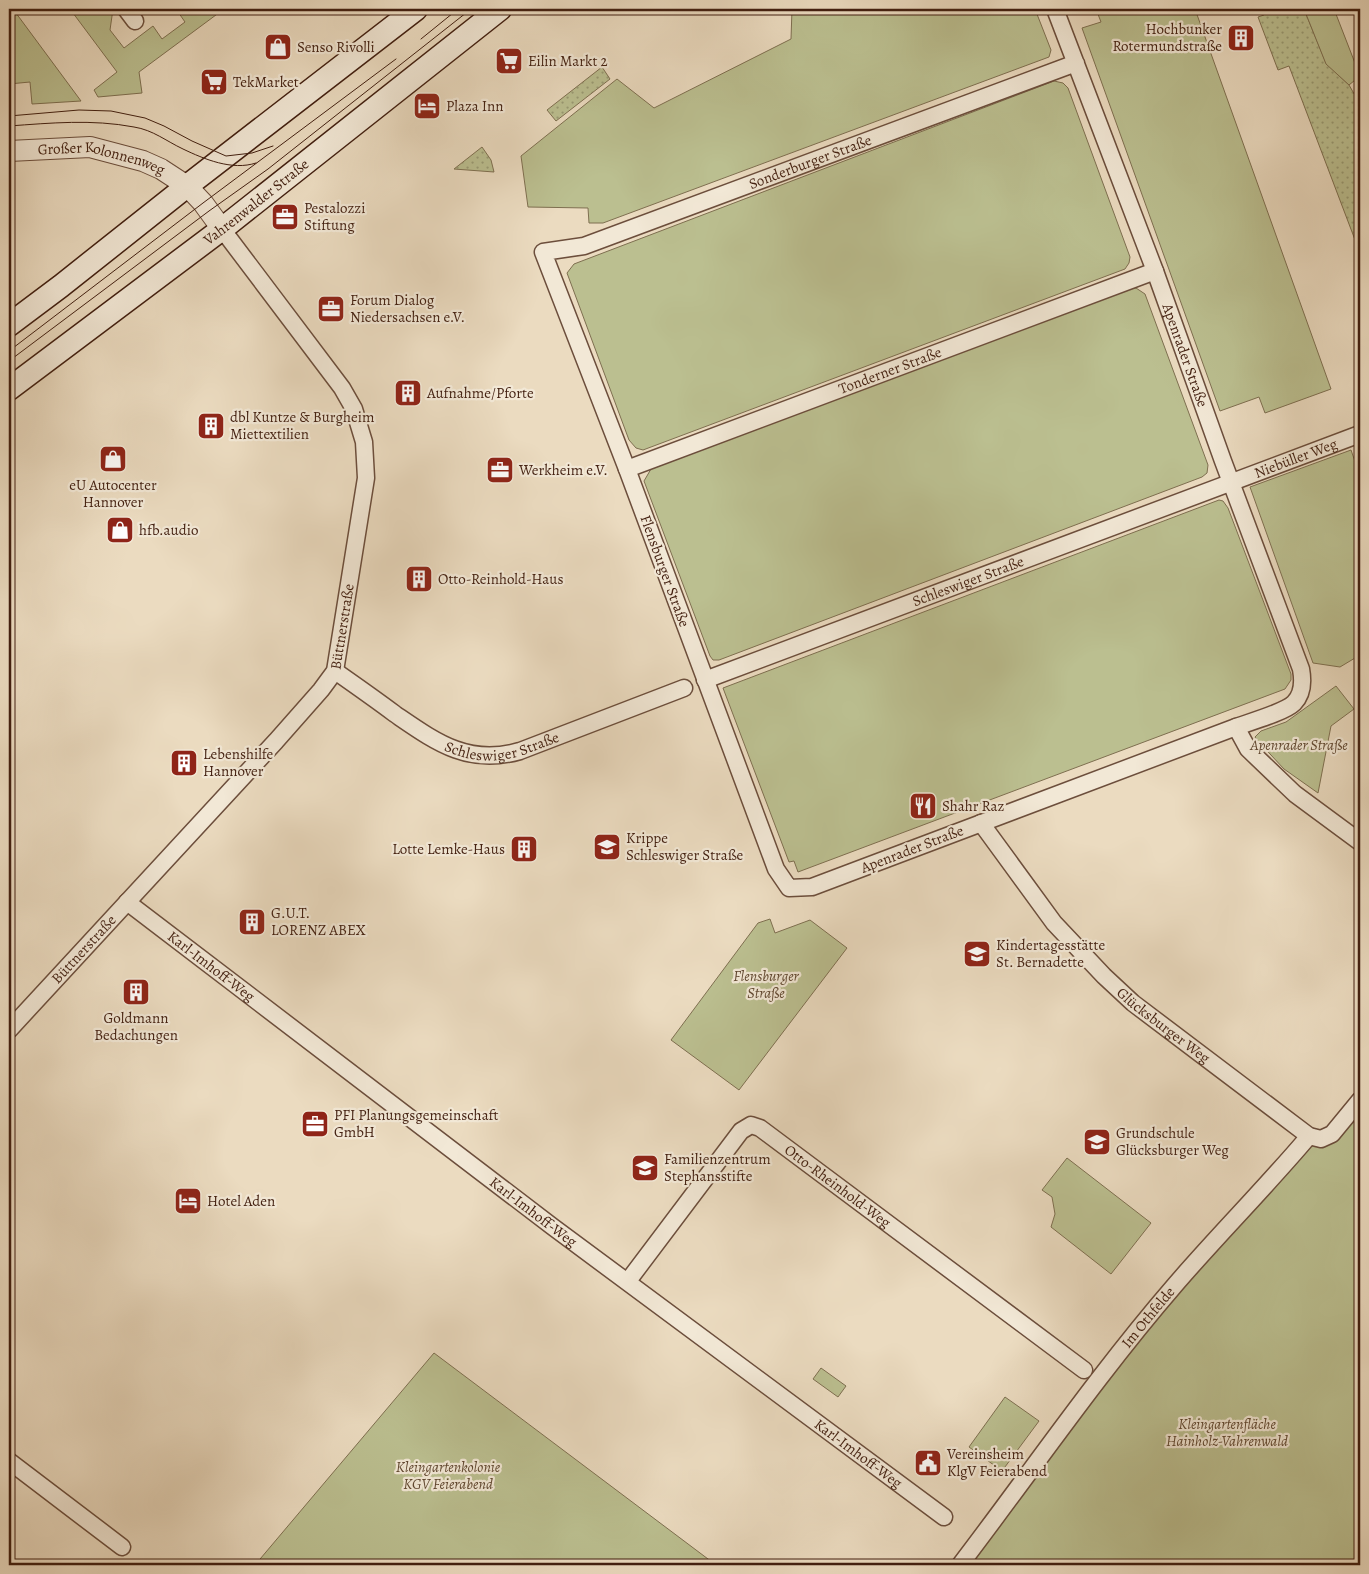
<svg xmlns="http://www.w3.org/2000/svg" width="1369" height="1574" viewBox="0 0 1369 1574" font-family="Alegreya,serif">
<defs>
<pattern id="grass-dots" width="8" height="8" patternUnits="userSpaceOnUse" patternTransform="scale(1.25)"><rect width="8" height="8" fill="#bbbf90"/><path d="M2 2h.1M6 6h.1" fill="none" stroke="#9a9b74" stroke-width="1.8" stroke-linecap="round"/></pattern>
</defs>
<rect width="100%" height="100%" fill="#ebdbc0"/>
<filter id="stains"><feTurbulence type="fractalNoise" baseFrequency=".004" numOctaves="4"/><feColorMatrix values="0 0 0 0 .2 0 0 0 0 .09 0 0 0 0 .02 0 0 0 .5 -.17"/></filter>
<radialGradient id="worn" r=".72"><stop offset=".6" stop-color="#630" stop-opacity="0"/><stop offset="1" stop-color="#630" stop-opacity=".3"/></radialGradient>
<g fill="url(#grass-dots)" stroke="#7e6f50">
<path d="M1262,9H1304L1326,63L1349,85L1360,104V253L1289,66L1278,70L1258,17L1264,15Z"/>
<path d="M602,67L610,79L556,121L547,110Z"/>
<path d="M482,147L491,160L494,172L454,169Z"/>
</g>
<g fill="#bbbf90" stroke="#7e6f50">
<path d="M9,9H13L81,101L32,104L30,82L9,84Z"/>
<path d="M70,9H113L110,30L124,48L153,26L162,39L185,22L176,9H224L139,72L142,93L98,97L94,90L117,72Z"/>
<path d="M792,9H1035L1051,50L1049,57L603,223H589L588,208L528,207L521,156L617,79L654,108L791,39Z"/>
<path d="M1096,9H1195L1331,389L1265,413L1259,397L1220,411L1082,28L1101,22Z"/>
<path d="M1304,9H1334L1360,76L1349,85L1326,64Z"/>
<path d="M1054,81L1063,83L1068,88L1130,257L1129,263L1125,269L643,450L636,448L629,440L567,273L574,264Z"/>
<path d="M1136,288L1145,294L1208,465L1207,473L1202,477L719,660H713L710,656L644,481L651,469L1126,289Z"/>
<path d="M1351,450L1360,476V655L1340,667L1313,663L1250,487Z"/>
<path d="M1219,500L1223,501L1228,508L1291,674V680L1285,689L798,872L794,861L789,862L723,688Z"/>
<path d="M1336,686L1354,709L1331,726L1318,793L1284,769L1257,740L1255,737L1261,731L1286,722Z"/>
<path d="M770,919L775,933L810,920L847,948L739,1090L671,1040L758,923Z"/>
<path d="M1360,1100V1565H960L1099,1381L1309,1136L1321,1139Z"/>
<path d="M1067,1158L1151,1223L1111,1274L1051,1227L1055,1214L1052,1197L1042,1190Z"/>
<path d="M434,1353L716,1565H255Z"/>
<path d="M821,1368L846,1386L838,1397L813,1379Z"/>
<path d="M1005,1397L1039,1421L1002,1471L969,1447Z"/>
</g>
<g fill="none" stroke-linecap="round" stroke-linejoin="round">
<g stroke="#6c4e3c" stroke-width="19">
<g id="minor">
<path d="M126,9L135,21"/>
<path id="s1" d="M1055,9L1155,271L1223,461L1301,669C1303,680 1303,694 1294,703C1285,712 1250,722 1236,727L812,887L789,888L776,869L627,469L543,252L584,246L1076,63"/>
<path id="s2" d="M627,469L1155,271"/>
<path id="s3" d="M335,671C355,685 375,699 395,714C436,742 468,766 520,751L684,688"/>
<path id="s4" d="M705,680L1360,434"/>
<path d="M1236,727L1248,749L1295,794L1360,842"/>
<path id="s5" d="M981,823L1054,923L1104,976L1133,1003L1309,1136L1321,1139L1332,1134L1360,1100"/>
<path id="s6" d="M127,902L553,1227L944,1517"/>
<path id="s7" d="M9,1030L276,741L321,690L335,671L366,478L364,442L354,409L342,388L222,229"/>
<path id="s8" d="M628,1281L741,1131L751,1125L760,1128L1084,1370"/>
<path d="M9,1461L122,1547"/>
<path id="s9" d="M960,1565C1031,1472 1098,1374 1175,1285C1218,1235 1266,1187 1309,1136"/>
</g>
</g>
<g stroke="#6c4e3c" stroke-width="22">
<g id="tertiary">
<path id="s10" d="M9,151L90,147L143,161L161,169L187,186L203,203L222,229"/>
</g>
</g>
<g stroke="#421f10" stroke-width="25">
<g id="secondary">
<path d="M9,325L61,286L187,186L416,9"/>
<path id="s11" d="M9,389L222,229L500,9"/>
</g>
</g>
<use href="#minor" stroke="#f2e8d6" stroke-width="16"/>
<use href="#tertiary" stroke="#f2e8d6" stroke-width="20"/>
<use href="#secondary" stroke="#f2e8d6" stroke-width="22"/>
<g stroke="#421f10" stroke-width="1">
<path d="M421,39L458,9"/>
<path d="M9,116L79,110L111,111L145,118L164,126L192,141L226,156L252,153L273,146"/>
<path d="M9,126C51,123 92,119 134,127C153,130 166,141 183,149C204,159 232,171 256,163"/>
<path d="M9,351L203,203L396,59"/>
<path d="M9,361L209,211L268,169L471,9"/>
</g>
</g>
<defs>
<g id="building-square" transform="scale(1.4375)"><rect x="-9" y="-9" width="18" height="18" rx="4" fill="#8f2418" stroke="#f2e8d6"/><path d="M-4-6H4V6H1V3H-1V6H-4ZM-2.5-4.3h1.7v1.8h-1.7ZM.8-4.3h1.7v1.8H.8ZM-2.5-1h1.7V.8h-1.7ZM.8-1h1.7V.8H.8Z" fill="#fff"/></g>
<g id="shop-square" transform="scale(1.4375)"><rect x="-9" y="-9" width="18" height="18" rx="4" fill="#8f2418" stroke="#f2e8d6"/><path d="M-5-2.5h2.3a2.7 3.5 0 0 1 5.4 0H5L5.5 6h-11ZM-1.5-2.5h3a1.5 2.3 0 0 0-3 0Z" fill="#fff"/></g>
<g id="supermarket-square" transform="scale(1.4375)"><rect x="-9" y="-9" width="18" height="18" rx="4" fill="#8f2418" stroke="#f2e8d6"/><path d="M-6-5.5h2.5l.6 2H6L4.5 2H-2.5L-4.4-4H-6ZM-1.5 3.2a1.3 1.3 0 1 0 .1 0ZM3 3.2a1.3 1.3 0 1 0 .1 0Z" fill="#fff"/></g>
<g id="hotel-square" transform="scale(1.4375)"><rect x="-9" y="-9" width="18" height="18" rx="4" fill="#8f2418" stroke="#f2e8d6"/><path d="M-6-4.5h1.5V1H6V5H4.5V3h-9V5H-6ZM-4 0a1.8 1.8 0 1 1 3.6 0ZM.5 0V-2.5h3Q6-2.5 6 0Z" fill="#fff"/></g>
<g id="office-square" transform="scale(1.4375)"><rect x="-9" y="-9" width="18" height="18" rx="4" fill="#8f2418" stroke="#f2e8d6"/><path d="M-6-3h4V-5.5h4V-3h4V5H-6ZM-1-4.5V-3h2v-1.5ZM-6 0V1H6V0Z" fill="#fff"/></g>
<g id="restaurant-square" transform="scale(1.4375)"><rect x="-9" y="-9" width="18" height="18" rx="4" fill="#8f2418" stroke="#f2e8d6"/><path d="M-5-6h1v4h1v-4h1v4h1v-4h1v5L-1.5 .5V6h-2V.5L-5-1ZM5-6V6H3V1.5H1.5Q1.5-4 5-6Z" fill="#fff"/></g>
<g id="school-square" transform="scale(1.4375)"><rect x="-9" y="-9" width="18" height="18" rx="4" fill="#8f2418" stroke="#f2e8d6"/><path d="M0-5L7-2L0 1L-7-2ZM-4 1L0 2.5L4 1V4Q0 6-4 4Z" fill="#fff"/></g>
<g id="civic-square" transform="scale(1.4375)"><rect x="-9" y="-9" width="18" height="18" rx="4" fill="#8f2418" stroke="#f2e8d6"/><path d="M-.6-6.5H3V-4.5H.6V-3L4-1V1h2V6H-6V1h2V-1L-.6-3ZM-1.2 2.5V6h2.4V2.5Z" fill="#fff"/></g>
</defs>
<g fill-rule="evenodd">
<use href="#building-square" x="1241" y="38"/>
<use href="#shop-square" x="278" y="47"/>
<use href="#supermarket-square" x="509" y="61"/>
<use href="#supermarket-square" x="214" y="82"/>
<use href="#hotel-square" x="427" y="106"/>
<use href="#office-square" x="285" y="217"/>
<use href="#office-square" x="331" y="309"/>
<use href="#building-square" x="408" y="393"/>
<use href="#building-square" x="211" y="426"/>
<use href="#shop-square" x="113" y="459"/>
<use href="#office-square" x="500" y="470"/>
<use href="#shop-square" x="120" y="530"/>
<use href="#building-square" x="419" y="579"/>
<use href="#building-square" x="184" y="763"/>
<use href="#restaurant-square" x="923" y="806"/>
<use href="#school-square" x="607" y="847"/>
<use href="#building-square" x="524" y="849"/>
<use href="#building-square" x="252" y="922"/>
<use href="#school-square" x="977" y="954"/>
<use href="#building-square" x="136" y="992"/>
<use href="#office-square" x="315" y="1124"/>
<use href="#school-square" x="1097" y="1142"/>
<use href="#school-square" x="645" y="1168"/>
<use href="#hotel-square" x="188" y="1201"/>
<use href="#civic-square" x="928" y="1463"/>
</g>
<g text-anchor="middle" stroke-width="4.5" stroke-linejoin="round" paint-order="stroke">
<g font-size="15" fill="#421f10" stroke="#f2e8d6" text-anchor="start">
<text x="1222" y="34" text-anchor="end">Hochbunker<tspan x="1222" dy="17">Rotermundstraße</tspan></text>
<text x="297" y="52">Senso Rivolli</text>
<text x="528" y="66">Eilin Markt 2</text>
<text x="233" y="87">TekMarket</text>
<text x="446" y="111">Plaza Inn</text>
<text x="304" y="213">Pestalozzi<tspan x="304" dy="17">Stiftung</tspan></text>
<text x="350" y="305">Forum Dialog<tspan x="350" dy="17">Niedersachsen e.V.</tspan></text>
<text x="427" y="398">Aufnahme/Pforte</text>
<text x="230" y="422">dbl Kuntze &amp; Burgheim<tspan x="230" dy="17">Miettextilien</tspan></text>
<text x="519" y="475">Werkheim e.V.</text>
<text x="113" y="490" text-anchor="middle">eU Autocenter<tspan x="113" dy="17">Hannover</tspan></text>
<text x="139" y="535">hfb.audio</text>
<text x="438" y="584">Otto-Reinhold-Haus</text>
<text x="203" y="759">Lebenshilfe<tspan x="203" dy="17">Hannover</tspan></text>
<text x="942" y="811">Shahr Raz</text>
<text x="626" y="843">Krippe<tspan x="626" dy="17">Schleswiger Straße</tspan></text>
<text x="505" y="854" text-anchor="end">Lotte Lemke-Haus</text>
<text x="271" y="918">G.U.T.<tspan x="271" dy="17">LORENZ ABEX</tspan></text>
<text x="996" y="950">Kindertagesstätte<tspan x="996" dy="17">St. Bernadette</tspan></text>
<text x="136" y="1023" text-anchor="middle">Goldmann<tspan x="136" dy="17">Bedachungen</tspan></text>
<text x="334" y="1120">PFI Planungsgemeinschaft<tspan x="334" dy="17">GmbH</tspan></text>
<text x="1116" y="1138">Grundschule<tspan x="1116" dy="17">Glücksburger Weg</tspan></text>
<text x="664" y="1164">Familienzentrum<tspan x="664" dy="17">Stephansstifte</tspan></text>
<text x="207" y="1206">Hotel Aden</text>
<text x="947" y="1459">Vereinsheim<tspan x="947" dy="17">KlgV Feierabend</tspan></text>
</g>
<g font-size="15" fill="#421f10" stroke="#f2e8d6">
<text dy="5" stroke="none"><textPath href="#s10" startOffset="94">Großer Kolonnenweg</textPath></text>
<text dy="5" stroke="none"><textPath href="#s1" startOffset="2245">Sonderburger Straße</textPath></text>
<text dy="5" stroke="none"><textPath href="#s11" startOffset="310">Vahrenwalder Straße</textPath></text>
<text dy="5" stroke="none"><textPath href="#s1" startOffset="370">Apenrader Straße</textPath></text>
<text dy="5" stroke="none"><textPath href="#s2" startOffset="281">Tonderner Straße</textPath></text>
<text dy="5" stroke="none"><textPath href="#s4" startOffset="631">Niebüller Weg</textPath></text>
<text transform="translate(665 571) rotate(70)" y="5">Flensburger Straße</text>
<text dy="5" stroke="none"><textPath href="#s4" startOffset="281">Schleswiger Straße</textPath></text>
<text dy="5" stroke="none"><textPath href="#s7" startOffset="530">Büttnerstraße</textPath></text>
<text dy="5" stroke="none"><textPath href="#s3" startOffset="192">Schleswiger Straße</textPath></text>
<text transform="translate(912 849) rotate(-21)" y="5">Apenrader Straße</text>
<text dy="5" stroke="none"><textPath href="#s7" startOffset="110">Büttnerstraße</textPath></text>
<text dy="5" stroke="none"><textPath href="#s6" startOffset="106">Karl-Imhoff-Weg</textPath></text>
<text dy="5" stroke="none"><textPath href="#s5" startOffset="274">Glücksburger Weg</textPath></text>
<text dy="5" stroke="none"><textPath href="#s8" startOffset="306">Otto-Rheinhold-Weg</textPath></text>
<text dy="5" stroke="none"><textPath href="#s6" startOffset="511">Karl-Imhoff-Weg</textPath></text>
<text dy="5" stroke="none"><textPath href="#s9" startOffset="311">Im Othfelde</textPath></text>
<text dy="5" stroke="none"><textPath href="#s6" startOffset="916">Karl-Imhoff-Weg</textPath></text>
</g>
<g font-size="15" font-style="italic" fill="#604730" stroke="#f2e8d6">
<text x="1299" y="750">Apenrader Straße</text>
<text x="766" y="981">Flensburger<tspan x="766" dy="17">Straße</tspan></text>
<text x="1227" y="1429">Kleingartenfläche<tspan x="1227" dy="17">Hainholz-Vahrenwald</tspan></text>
<text x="448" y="1472">Kleingartenkolonie<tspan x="448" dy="17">KGV Feierabend</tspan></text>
</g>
</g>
<rect width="1369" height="1574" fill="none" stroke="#ebdbc0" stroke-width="30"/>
<rect x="10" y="10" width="1349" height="1554" fill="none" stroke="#421f10" stroke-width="2.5"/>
<rect x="15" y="15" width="1339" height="1544" fill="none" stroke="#421f10"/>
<rect width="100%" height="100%" filter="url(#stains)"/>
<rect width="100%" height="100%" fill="url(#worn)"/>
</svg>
